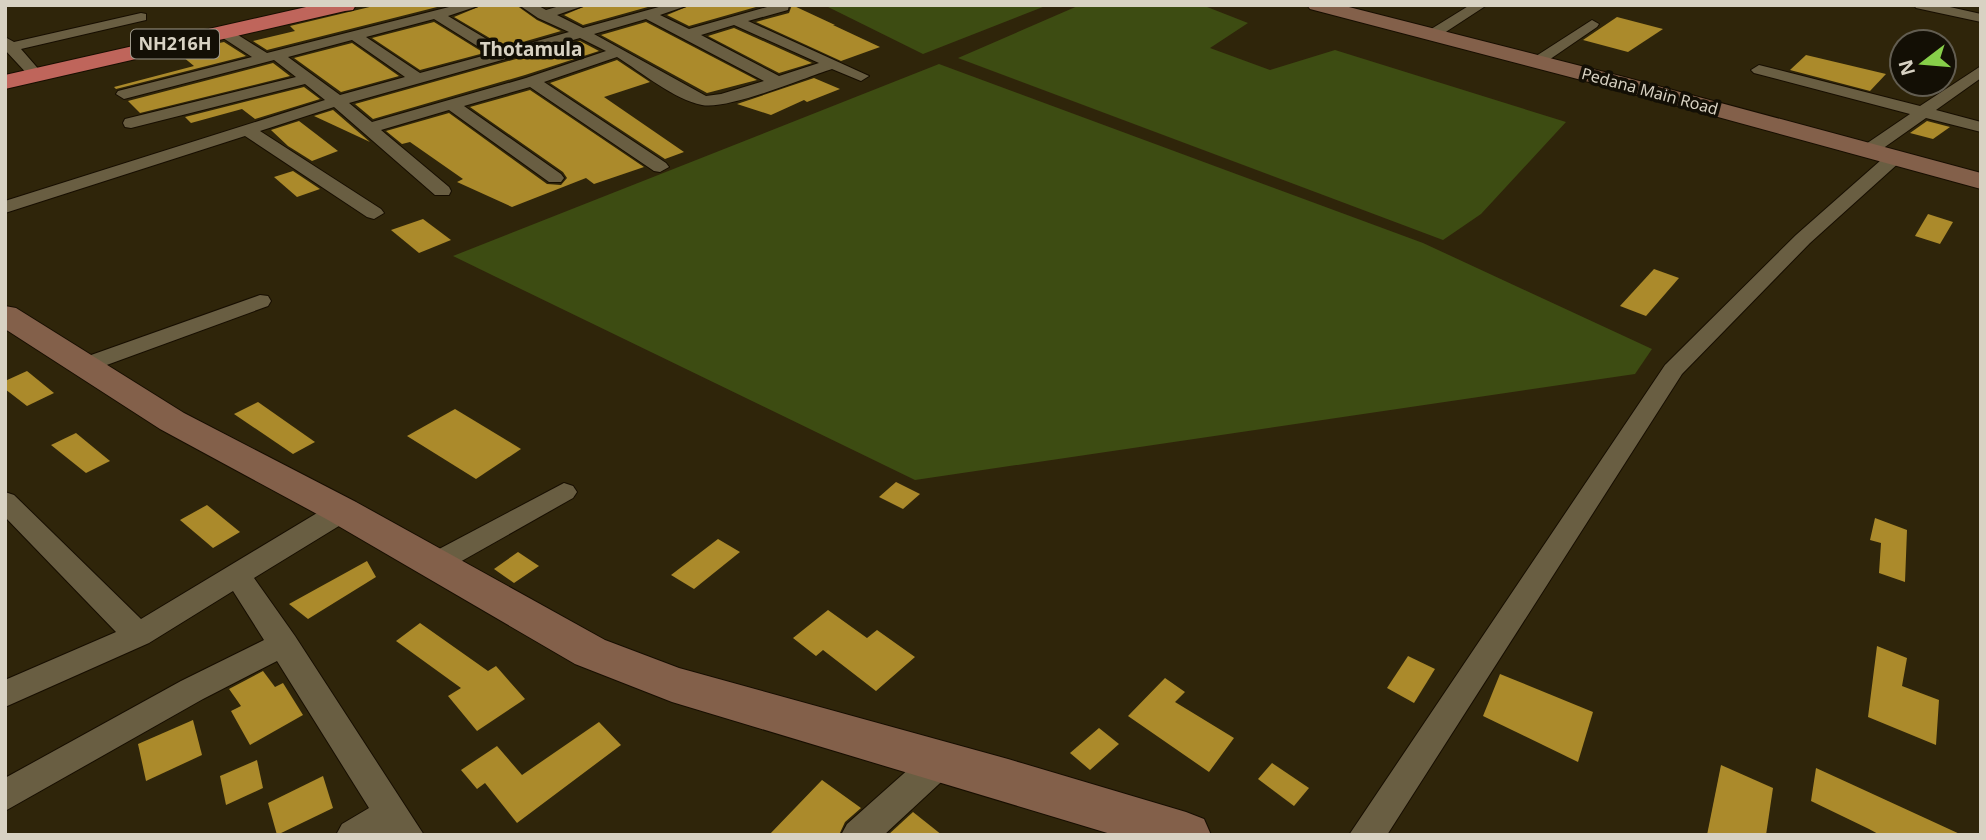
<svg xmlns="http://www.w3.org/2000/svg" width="1986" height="840" viewBox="0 0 1986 840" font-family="'Noto Sans',sans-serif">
<rect width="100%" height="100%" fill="#2f250a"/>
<g fill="#3d4c12">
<path d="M824,5H1048L923,54Z"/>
<path d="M1080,5H1202L1248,23L1210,48L1270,70L1335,50L1566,122L1481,214L1443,240L958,58Z"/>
<path d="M939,64L1423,243L1652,349L1635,374L915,480L453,256Z"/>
</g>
<g fill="#ab8a2b">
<path d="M378,5H445L267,50L253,41L295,31L290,26Z"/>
<path d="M483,5H516L537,20L561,31L505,47L454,17Z"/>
<path d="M588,5H655L583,25L564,15Z"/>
<path d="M691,5H763L689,26L667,15Z"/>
<path d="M792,5L835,25H833L880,47L841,61L756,22L789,13Z"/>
<path d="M1617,17L1663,29L1628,52L1583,40Z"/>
<path d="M434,22L484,53L420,70L372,38Z"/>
<path d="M646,22L757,80L707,93L601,35Z"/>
<path d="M734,28L812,63L779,73L708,36Z"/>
<path d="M580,41L599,51L525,75L373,119L355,104Z"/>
<path d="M224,42L246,56L116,89L114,87L194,66L177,52Z"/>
<path d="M352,43L399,76L341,92L294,58Z"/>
<path d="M1806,55L1886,74L1870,91L1790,70Z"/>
<path d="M617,60L650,82L604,97L684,152L665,159L550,83Z"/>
<path d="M273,63L290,76L140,113L128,101Z"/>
<path d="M814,78L840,89L807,102L804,100L771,115L737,104Z"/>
<path d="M304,87L320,99L255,119L242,109L191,123L185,117Z"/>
<path d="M530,90L644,167L594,184L586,178L512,207L457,182L463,179L410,142L402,144L386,131L449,113L547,184L561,185L567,178L563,172L470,107Z"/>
<path d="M333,110L370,142L314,116Z"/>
<path d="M299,121L316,134L338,151L312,161L288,146L271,130Z"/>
<path d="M1927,121L1950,127L1933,139L1910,133Z"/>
<path d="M293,171L320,189L297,197L274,177Z"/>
<path d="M1928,214L1953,222L1940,244L1915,236Z"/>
<path d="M423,219L451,240L419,253L391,230Z"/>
<path d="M1654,269L1679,278L1646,316L1620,306Z"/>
<path d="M27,371L54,393L27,406L5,389V381Z"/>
<path d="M258,402L315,442L293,454L234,414Z"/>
<path d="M455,409L521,449L476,479L407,436Z"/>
<path d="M76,433L110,461L86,473L51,445Z"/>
<path d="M896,482L920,494L903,509L879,497Z"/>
<path d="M207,505L240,532L213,548L180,520Z"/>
<path d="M1875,518L1907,530L1905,582L1879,573L1881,543L1870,540Z"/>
<path d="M718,539L740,552L694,589L671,575Z"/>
<path d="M518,552L539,566L514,583L494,569Z"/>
<path d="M367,561L376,577L308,619L289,604Z"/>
<path d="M828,610L867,638L877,630L915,657L876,691L823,650L816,656L793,638Z"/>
<path d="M420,623L488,671L496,666L525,699L477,731L448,696L461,688L396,641Z"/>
<path d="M1877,646L1907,658L1902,686L1939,700L1936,745L1868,717Z"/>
<path d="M1408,656L1435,669L1414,703L1387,688Z"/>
<path d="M263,671L275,687L283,683L303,715L250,745L231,711L241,706L229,689Z"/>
<path d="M1500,674L1593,712L1578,762L1483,716Z"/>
<path d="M1165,678L1185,692L1175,702L1234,738L1209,772L1128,716Z"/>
<path d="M193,720L202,755L146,781L138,744Z"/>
<path d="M599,722L621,745L517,823L485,783L477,789L461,770L497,746L522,775Z"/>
<path d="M1099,728L1119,744L1090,770L1070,753Z"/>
<path d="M257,760L263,788L226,805L220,776Z"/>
<path d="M1272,763L1309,788L1294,806L1258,779Z"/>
<path d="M1721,765L1773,788L1766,835H1707Z"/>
<path d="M1816,768L1851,784L1962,835H1880L1869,829L1811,801Z"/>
<path d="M323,776L333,808L277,835L268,803Z"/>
<path d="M822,780L861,808L845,822L839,835H769Z"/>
<path d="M913,812L942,835H888Z"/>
</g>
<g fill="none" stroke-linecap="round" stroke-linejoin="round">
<g stroke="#170e00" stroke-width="2">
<g id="street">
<path d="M457,5H481L448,16L505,50L569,32L538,18L519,5H537L546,10L563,5H586L557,15L583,28L666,5H689L660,15L689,29L774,5H789L788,10L748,21L869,76L861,81L832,69C804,78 728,110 702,105C675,100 641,72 617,57L544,82L666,163L669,167L660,172L654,171L530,87L464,106L561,174L564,178L561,182H549L449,110L381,130L449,187L451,191L449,195H435L334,107L260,131L381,209L384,213L374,219L367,217L245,136L5,213V201L325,100L305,84L131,128L125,127L123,123L125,119L296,77L274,60L124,99L116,94L118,91L252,57L220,36L218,33L220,30H230L267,53ZM434,19L490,54L420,73L366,37ZM646,19L764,81L721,94L706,96L594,34ZM734,25L819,63L779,76L701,35ZM580,38L606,51L526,78L372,122L349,103ZM352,40L405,77L340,95L288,57Z"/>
<path d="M1470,5H1487L1438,37H1428L1426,34L1428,31Z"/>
<path d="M1914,5H1941L1981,14V22L1916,8Z"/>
<path d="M141,13L146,14V20L21,49L41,72L44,75L41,78H31L5,50V37L14,42Z"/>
<path d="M1592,20L1599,24L1597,27L1543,64H1533L1530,61L1533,58Z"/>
<path d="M1759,65L1920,106L1981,66V78L1936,110L1981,122V132L1926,118L1875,154H1863L1860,150L1863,146L1910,114L1754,73L1751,70Z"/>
<path d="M1895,152L1901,153L1904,157L1901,161L1810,243L1682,374L1387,835H1349L1665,365L1796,235L1889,153Z"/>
<path d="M260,295L268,296L271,301L268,306L93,370H77L73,365L77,360Z"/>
<path d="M564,483L573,486L577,492L573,498L444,571L434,574L424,571L420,564L424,557Z"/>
<path d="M5,492L14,495L141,619L332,504L342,502L352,504L355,511L352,518L254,578L295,636L424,835H336L342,824L369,808L277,661L203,699L5,811V778L181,681L264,640L233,591L149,643L5,707V680L116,632L5,517Z"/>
<path d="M941,747L953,751L958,761L953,771L884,835H841L847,824L929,751Z"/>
</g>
</g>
<g stroke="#170e00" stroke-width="2">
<g id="secondary">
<path d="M1307,5H1341L1628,78L1981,173V189L1612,88L1310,9Z"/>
<path d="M5,306L16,308L184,413L356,502L605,640L679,668L1008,759L1186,812L1204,819L1211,835H1114L672,702L575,664L328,520L160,429L5,329Z"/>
</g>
</g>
<g stroke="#170e00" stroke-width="2">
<path id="highway" d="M315,5H356L353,10L345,11L5,89V75Z"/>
</g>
<use href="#street" fill="#695e42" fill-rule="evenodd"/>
<use href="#secondary" fill="#83604a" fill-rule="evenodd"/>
<use href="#highway" fill="#bf655b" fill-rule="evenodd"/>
</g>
<g text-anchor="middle" stroke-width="7" stroke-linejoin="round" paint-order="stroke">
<g font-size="16" fill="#d8d2c3" stroke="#130f05">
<text transform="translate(1650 91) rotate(15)" y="6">Pedana Main Road</text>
</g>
<rect fill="#130f05" stroke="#9d988a" stroke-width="2" x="131" y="29.5" width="88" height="29" rx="5"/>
<g font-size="18" font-weight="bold" fill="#d8d2c3">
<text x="175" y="50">NH216H</text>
</g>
<g font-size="19" font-weight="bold" fill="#d8d2c3" stroke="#130f05">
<text x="531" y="56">Thotamula</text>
</g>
</g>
<rect width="1986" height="840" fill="none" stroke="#d8d2c3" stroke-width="14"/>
<g transform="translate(1923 63) rotate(254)"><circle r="33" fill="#130f05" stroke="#625d51" stroke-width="2"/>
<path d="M0-5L12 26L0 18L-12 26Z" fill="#87cf4a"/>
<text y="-10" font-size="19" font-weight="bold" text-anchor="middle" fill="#d8d2c3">N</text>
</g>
</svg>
